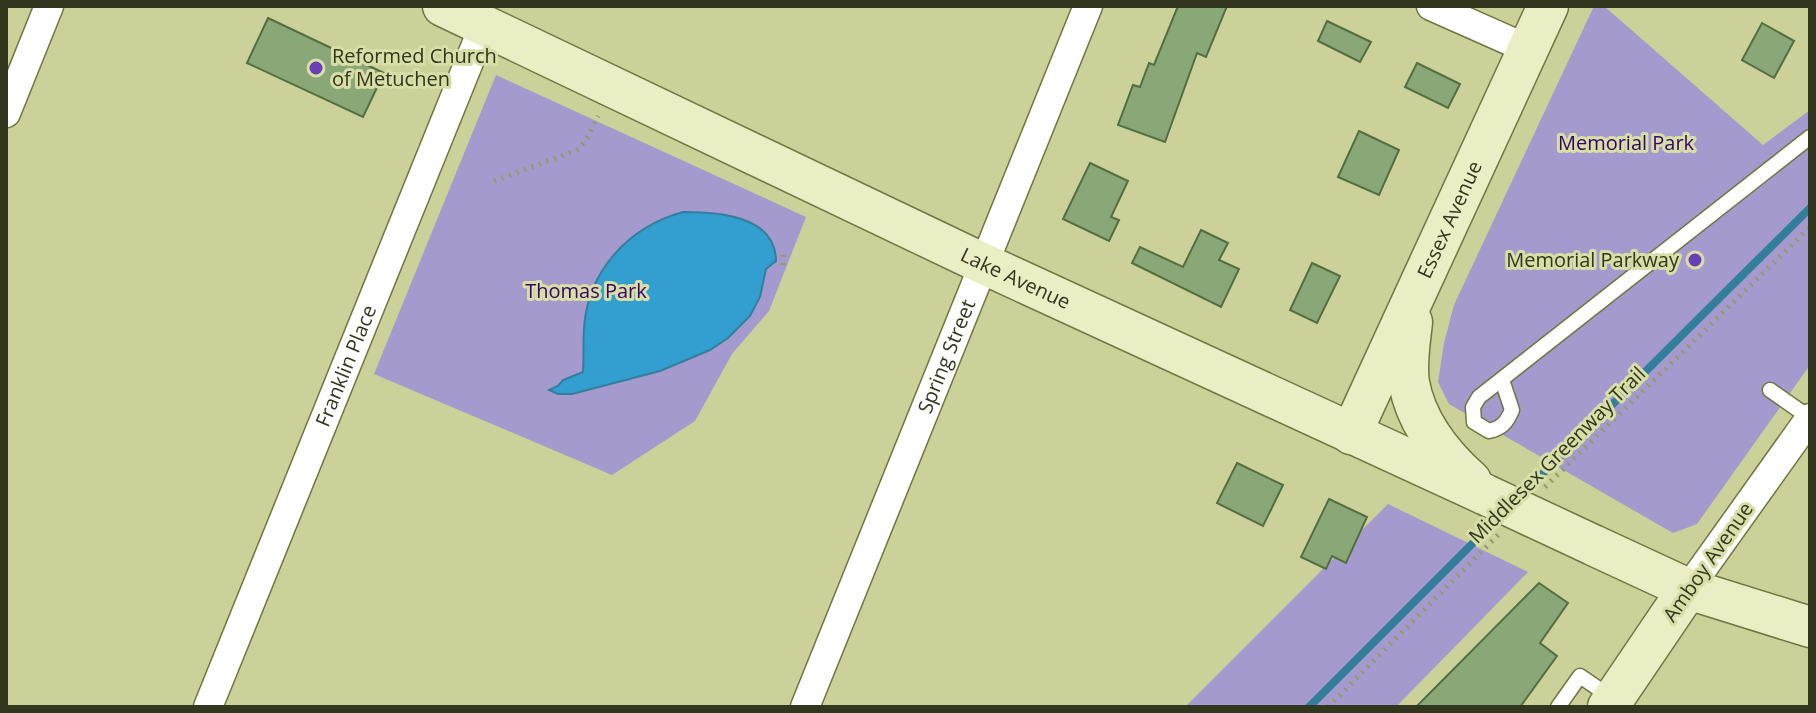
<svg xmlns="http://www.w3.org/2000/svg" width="1816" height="713" viewBox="0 0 1816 713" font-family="'Open Sans',sans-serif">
<rect width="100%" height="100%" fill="#cbd198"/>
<g fill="#a49acd">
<path d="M1594,6H1604L1763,145L1810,110V365L1697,524L1673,533L1449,404L1438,382L1444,343L1454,305Z"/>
<path d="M496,75L806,217L769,311L732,354L695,421L612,475L374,374Z"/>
<path d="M1388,504L1528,572L1396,707H1185Z"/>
</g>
<path fill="#339ed0" stroke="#337f9b" stroke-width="2" d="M683,212C716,212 776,215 776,261L766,269L760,297L750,316L728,338L710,350L660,371L572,394H558L549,390L558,386L563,380L583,372C584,358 583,343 584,328C588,270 629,227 683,212Z"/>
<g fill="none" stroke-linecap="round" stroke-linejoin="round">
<g stroke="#337f9b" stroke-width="8">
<path d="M1519,497L1810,208"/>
<path d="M1309,707L1501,515"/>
</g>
</g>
<g fill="#8aa777" stroke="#536e40" stroke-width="2">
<path d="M1178,6H1227L1206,57L1197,53L1165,142L1118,125L1133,85L1140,87L1149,63L1154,65Z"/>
<path d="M268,18L384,73L363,117L247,63Z"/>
<path d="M1327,21L1371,42L1360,62L1318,41Z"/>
<path d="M1762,23L1794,41L1774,78L1742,60Z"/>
<path d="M1417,63L1460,84L1448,108L1405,87Z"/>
<path d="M1359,131L1399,150L1379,195L1338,177Z"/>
<path d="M1090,163L1128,181L1111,217L1119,220L1109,241L1063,219Z"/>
<path d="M1201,230L1228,243L1219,260L1239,269L1221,307L1132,263L1140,247L1183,267Z"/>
<path d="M1312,263L1340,276L1317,323L1290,310Z"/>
<path d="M1237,463L1283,485L1263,526L1217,503Z"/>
<path d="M1329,499L1367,517L1346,563L1332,556L1326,569L1301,557Z"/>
<path d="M1539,583L1568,603L1540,643L1557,656L1520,707H1416Z"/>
</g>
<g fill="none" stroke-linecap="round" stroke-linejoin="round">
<g stroke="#717641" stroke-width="17">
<g id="lane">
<path d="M1502,380L1512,410C1507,422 1502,428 1489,431L1474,422L1473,407L1479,397L1810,137"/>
<path d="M1770,390L1810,418"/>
<path d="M1558,707L1580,676L1612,698"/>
</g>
</g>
<g stroke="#717641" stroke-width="31">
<g id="street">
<path d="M1431,6L1528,49"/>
<path d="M6,113L49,6"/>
<path d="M1688,589L1810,418"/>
<path id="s1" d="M208,707L484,25"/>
<path id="s2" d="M805,707L1088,6"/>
</g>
</g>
<g stroke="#717641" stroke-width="43">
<g id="secondary">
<path id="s3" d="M443,6L984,264L1486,495"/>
<path d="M1412,322C1410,341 1406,363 1409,383C1416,422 1443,456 1471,481"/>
<path id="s4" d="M1351,434L1548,6"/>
<path d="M1593,545L1688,589L1810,627"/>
<path d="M1608,707L1688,589"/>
</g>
</g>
<g stroke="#959a6d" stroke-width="5" stroke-dasharray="2 6" stroke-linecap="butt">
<path d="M494,181L577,150L586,140L598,116"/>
<path d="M783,265L784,250"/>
<path d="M1545,487L1810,227"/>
<path d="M1328,707L1499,534"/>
</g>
<use href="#lane" stroke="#fff" stroke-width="14"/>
<use href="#street" stroke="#fff" stroke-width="28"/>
<use href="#secondary" stroke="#ebedc4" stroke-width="40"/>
<g stroke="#717641" stroke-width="43" stroke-linecap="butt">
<path id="secondary-bridge" d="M1486,495L1593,545"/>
</g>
<use href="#secondary-bridge" stroke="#ebedc4" stroke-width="40"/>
</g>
<g fill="#6740b8" stroke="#d8dea5" stroke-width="3">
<circle cx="316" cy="68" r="8"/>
<circle cx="1695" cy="260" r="8"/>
</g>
<g text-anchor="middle" stroke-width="6" stroke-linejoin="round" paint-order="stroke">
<g font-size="20" fill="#33361f" stroke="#d8dea5" text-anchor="start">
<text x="332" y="63">Reformed Church<tspan x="332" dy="23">of Metuchen</tspan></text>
<text x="1679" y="267" text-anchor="end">Memorial Parkway</text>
</g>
<g font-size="20" fill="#32066b" stroke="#d8dea5">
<text x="1626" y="150">Memorial Park</text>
<text x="586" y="298">Thomas Park</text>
</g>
<g font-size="20" fill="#33361f" stroke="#d8dea5">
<text dy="7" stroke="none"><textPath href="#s4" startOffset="236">Essex Avenue</textPath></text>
<text dy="7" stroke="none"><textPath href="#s3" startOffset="634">Lake Avenue</textPath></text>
<text dy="7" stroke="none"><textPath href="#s2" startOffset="378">Spring Street</textPath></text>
<text dy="7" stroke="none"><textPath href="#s1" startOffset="368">Franklin Place</textPath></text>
<text transform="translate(1557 455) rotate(-45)" y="7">Middlesex Greenway Trail</text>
<text transform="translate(1708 562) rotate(-55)" y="7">Amboy Avenue</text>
</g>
</g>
<rect width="1816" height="713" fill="none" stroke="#33361f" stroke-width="16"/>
</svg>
